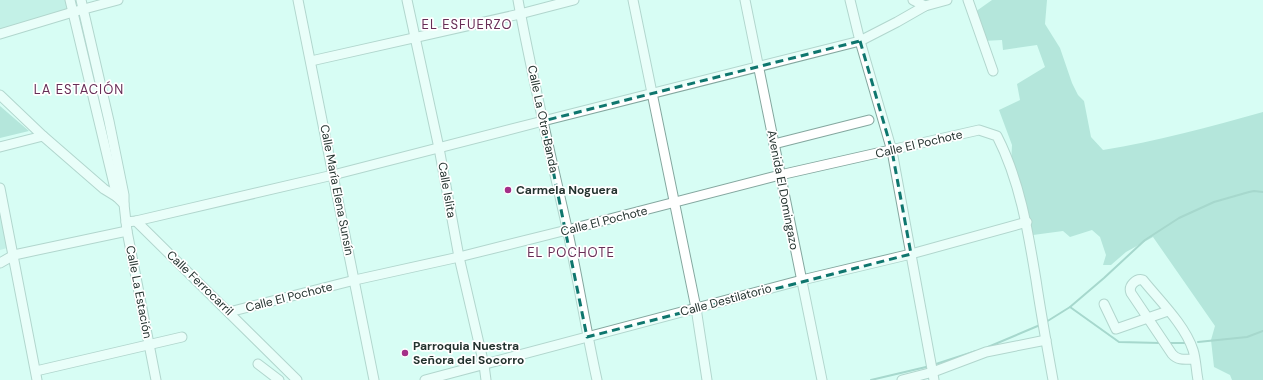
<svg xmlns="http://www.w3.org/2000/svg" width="1263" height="380" viewBox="0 0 1263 380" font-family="'DM Sans',sans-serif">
<rect width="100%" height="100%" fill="#d7fdf4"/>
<g fill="#ace3d7">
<path d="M0,0H70L72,9L0,31Z"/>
<path d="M0,196L11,247L0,250Z"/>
</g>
<g fill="#8acabc">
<path d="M992,0H1047L1045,24L1060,48L1072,83L1078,95L1084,101L1091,137L1103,150C1157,141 1210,127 1263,112V380H1232L1230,375L1214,367L1211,340L1215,326L1153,237L1126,252L1111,265H1103L1106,255L1100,237L1092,230L1070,237L1063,231L1033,235L1011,165L1012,145L999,110L1020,100L1017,84L1045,67L1037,45L1003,50L1002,40L983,41L975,12Z"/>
<path d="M0,106L29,131L0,138Z"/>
</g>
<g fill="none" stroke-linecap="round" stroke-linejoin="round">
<g stroke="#6baa9d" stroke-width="2">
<path d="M1070,307L1119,342L1160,343"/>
<path d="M1046,322L1070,307L1104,278L1145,240L1179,218L1214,202L1249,192L1254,191L1263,192"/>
<path d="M1198,342L1247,337L1263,331"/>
<path d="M1169,343H1186"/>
<path d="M988,347L1040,325"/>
<path d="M936,364L976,351"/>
<path d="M871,380L926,367"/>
</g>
<g stroke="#84a79f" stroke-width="11">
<g id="minor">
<path d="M70,0L117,197L124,204"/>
<path d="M81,0L109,121L124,195V204L127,231L156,380"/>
<path d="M298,0L374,380"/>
<path d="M407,0L439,148L459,257L484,365L486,380"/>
<path d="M518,0C532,77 550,152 567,228C578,279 586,330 597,380"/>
<path d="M633,0L696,308L707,380"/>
<path d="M745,0L822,380"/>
<path d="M850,0L860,41L892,151L934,380"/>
<path d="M913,0L925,6"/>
<path d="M968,0L993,71"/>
<path d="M0,34L73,12L118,0"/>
<path d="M311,61L520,14L574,0"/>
<path d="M0,95L43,136L104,189L117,197L121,196"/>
<path d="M774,144L869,120"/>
<path d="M0,147L43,136"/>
<path d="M0,188L37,380"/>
<path d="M136,221L297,380"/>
<path d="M126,222L136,221L333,175L543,121L860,41L897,22L925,6L947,0"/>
<path d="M0,263L14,255L127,231"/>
<path d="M1104,304L1116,329L1168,311"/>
<path d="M229,312L355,280L459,257L567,230L780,175L979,130L997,136C1020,181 1028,231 1036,280C1041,314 1047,347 1053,380"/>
<path d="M1194,359C1186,359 1178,361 1172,354L1131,293C1128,286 1136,278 1143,280C1159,300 1185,325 1193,350C1196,359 1196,370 1198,380"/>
<path d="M258,364L279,380"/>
<path d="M36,371L182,337"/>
<path d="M425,380L802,280L911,254L1027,222"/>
<path d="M902,380L933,372L986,352L1046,340"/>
</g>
</g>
<use href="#minor" stroke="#fff" stroke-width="9"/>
</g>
<path d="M0 0H1263V380H0ZM860,41L892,151L911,254L587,337L543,121Z" fill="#d7fdf4" fill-opacity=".55" fill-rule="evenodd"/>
<path fill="none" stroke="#0f766e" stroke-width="3" stroke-dasharray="8 5" stroke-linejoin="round" d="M860,41L892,151L911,254L587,337L543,121Z"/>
<g fill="#a42f88" stroke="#fff" stroke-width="1.5">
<circle cx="508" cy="190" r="4"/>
<circle cx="405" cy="353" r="4"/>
</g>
<g text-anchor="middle" stroke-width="3.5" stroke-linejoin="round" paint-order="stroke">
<g font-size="12" fill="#24332f" stroke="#fff">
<text transform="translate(543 119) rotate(78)" y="4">Calle La Otra Banda</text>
<text transform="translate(919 144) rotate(-13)" y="4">Calle El Pochote</text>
<text transform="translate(337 190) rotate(79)" y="4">Calle María Elena Sunsín</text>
<text transform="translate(447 190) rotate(80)" y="4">Calle Islita</text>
<text transform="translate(783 190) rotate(79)" y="4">Avenida El Domingazo</text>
<text transform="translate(604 221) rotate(-14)" y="4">Calle El Pochote</text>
<text transform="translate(200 283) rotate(44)" y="4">Calle Ferrocarril</text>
<text transform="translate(139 292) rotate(79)" y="4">Calle La Estación</text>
<text transform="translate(289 297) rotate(-14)" y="4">Calle El Pochote</text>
<text transform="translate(726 300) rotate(-15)" y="4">Calle Destilatorio</text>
</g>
<g font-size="12" font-weight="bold" fill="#24332f" stroke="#fff" text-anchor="start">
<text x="516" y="194">Carmela Noguera</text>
<text x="413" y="350">Parroquia Nuestra<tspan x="413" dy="14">Señora del Socorro</tspan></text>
</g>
<g font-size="13" letter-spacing="1" fill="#672d56" stroke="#fff">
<text x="467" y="29">EL ESFUERZO</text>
<text x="79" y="94">LA ESTACIÓN</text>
<text x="571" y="257">EL POCHOTE</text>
</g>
</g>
</svg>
